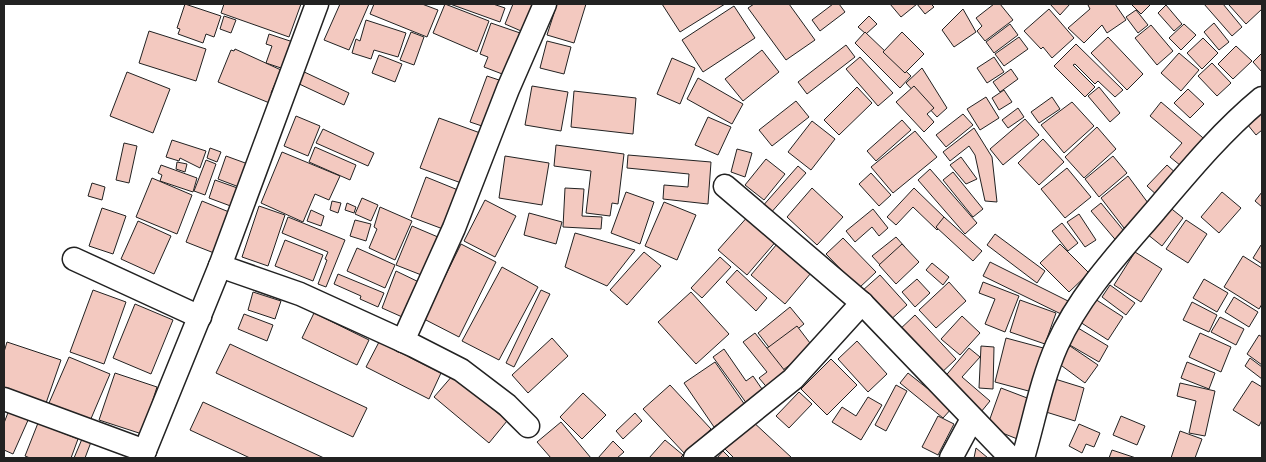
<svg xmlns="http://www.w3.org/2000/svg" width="1266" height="462" viewBox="0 0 1266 462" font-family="Raleway,sans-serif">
<rect width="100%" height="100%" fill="#fff"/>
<g fill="#f3c9c0" stroke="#222">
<path d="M185,4L221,16L214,37L206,34L203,43L178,34L180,29L177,28Z"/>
<path d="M224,4H301L289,37L221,13Z"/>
<path d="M340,4H369L349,50L324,40Z"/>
<path d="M374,4H422L438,10L427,37L370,14Z"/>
<path d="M445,4L489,21L477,52L433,33Z"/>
<path d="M450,4H493L505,8L500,22Z"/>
<path d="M513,4H541L528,34L505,24Z"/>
<path d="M557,4H586L574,43L547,35Z"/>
<path d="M662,4H725L680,32Z"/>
<path d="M754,4H789L815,40L786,60L748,8Z"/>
<path d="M833,4H839L845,12L820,31L812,20Z"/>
<path d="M890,4H931L934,7L925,14L917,4L901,17Z"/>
<path d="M994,4H1000L1013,20L985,41L977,31L982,26L976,18Z"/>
<path d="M1050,4H1070L1060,15Z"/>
<path d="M1090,4H1115L1126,20L1107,33L1102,25L1084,43L1068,28L1090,9L1088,5Z"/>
<path d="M1131,4H1151L1141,14Z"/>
<path d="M1204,4H1223L1242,27L1232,36Z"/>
<path d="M1231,4H1262V9L1246,24L1229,5Z"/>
<path d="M1166,5L1182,24L1174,31L1158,13Z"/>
<path d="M734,6L755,38L703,72L682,40Z"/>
<path d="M963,9L976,32L954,47L942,30Z"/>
<path d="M1049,9L1074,38L1052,58L1043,47L1041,49L1024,31Z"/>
<path d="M1136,10L1148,25L1138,33L1126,17Z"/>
<path d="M224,16L236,20L231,33L220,29Z"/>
<path d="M869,16L877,24L866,34L858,27Z"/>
<path d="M366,20L406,33L398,57L374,50L371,59L352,53L356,39L360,41Z"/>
<path d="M491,23L526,35L510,77L484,67L488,57L480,54Z"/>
<path d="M1214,23L1229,42L1219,50L1204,32Z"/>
<path d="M1010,24L1018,35L994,53L986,42Z"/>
<path d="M1184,24L1196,35L1181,50L1169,38Z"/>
<path d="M1151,25L1173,51L1157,65L1135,38Z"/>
<path d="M149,31L206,49L196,81L139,63Z"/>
<path d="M411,32L424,37L414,65L400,60Z"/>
<path d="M865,32L911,76L900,88L855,43Z"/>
<path d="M902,32L924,54L905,73L883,52Z"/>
<path d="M269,34L293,42L284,69L266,63L272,46L266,44Z"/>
<path d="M1019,37L1028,49L1004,66L995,54Z"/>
<path d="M1108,37L1143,74L1127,90L1091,53Z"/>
<path d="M1203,38L1218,53L1202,69L1187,53Z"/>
<path d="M547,41L571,47L564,74L540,68Z"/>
<path d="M1076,44L1123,90L1115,97L1098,81L1095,84L1075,64L1073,65L1095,87L1085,97L1054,66Z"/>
<path d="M846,45L855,57L807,94L798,82Z"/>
<path d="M1236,46L1252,61L1233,79L1218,64Z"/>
<path d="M235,49L281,70L271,93L276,95L272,104L218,82L231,50L234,51Z"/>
<path d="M762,50L779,72L743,101L725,79Z"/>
<path d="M1179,53L1199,70L1181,91L1161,73Z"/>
<path d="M1262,53V72L1253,62Z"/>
<path d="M379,55L402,64L395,82L372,73Z"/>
<path d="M860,57L893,93L878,106L846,69Z"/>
<path d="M994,57L1004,72L987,83L977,68Z"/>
<path d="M672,58L695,68L680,104L657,94Z"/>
<path d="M1212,63L1231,83L1217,96L1198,76Z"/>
<path d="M922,68L947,108L937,117L906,83Z"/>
<path d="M1011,69L1018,79L1000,92L993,82Z"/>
<path d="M300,70L349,93L344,105L295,82Z"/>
<path d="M127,72L170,89L153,133L110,116Z"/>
<path d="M487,76L502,81L485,127L470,122Z"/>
<path d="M698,78L743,104L732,124L687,99Z"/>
<path d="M532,86L568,92L561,131L525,125Z"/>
<path d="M914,86L934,108L927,114L934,122L924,132L896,102Z"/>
<path d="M857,87L872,103L839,135L824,120Z"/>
<path d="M1099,87L1120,113L1110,122L1088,96Z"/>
<path d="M1188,89L1204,104L1190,118L1174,103Z"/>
<path d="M1004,90L1012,102L999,110L992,98Z"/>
<path d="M574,91L636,98L633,134L571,127Z"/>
<path d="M986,97L999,118L980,130L967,109Z"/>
<path d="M1052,97L1060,109L1039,123L1031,112Z"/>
<path d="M796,101L809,117L772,146L759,130Z"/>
<path d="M1072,102L1094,126L1064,153L1041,125Z"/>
<path d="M1161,102L1209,143L1186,170L1170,157L1182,143L1150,116Z"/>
<path d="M1262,103V130L1256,135L1243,119Z"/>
<path d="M1018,108L1024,117L1008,128L1002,120Z"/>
<path d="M963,114L973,125L946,147L936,135Z"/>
<path d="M296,116L320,126L308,156L284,146Z"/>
<path d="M708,117L731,127L718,155L695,145Z"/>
<path d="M439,118L483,134L464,184L420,168Z"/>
<path d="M1025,119L1039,135L1003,165L990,149Z"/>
<path d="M902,120L911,130L876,161L867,151Z"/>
<path d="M812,121L835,139L811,170L788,152Z"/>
<path d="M1097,127L1116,149L1084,178L1065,157Z"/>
<path d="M974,128L992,157L997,202L985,201L975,155L969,146L950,161L943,152Z"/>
<path d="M323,129L374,153L368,166L316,143Z"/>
<path d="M915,131L937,157L893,193L871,167Z"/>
<path d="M1043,139L1064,162L1039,185L1018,163Z"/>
<path d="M172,140L206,151L200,168L180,158L179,161L166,157Z"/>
<path d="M124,143L137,146L129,183L116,180Z"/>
<path d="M556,145L624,154L618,204L612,203L610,216L586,213L591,171L554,166Z"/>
<path d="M315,147L356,165L350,180L309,162Z"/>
<path d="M210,148L221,152L217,162L207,158Z"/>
<path d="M737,149L752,153L745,177L731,172Z"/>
<path d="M282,152L340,176L329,200L315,194L303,222L261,203Z"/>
<path d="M628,155L711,162L708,204L663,199L664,185L688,187L689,174L627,168Z"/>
<path d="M226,156L248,164L239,187L218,179Z"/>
<path d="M505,156L549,163L542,205L499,198Z"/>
<path d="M1113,156L1127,173L1099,197L1085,179Z"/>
<path d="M961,157L977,179L966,184L950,165Z"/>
<path d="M766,159L785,174L764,200L745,185Z"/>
<path d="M206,160L216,164L205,195L194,191Z"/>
<path d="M177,162L187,164L185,172L176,169Z"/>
<path d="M161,165L197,178L193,192L160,181L162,175L158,173Z"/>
<path d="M1167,165L1180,177L1160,198L1147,186Z"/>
<path d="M798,166L806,173L769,215L761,208Z"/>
<path d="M1067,168L1091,197L1065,218L1041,189Z"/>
<path d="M930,169L977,223L965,234L918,180Z"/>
<path d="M953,172L983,209L973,217L943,180Z"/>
<path d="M871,173L891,195L879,206L859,184Z"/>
<path d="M1128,176L1151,207L1124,228L1101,198Z"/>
<path d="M426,177L458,190L443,229L411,217Z"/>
<path d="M152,178L192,195L177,234L136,217Z"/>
<path d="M215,180L243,190L236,208L209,198Z"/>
<path d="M92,183L105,187L102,200L88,196Z"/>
<path d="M565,188L584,189L582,216L602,217L601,229L563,227Z"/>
<path d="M812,188L843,217L817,245L787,217Z"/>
<path d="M914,188L947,220L937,230L913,207L896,225L887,217Z"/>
<path d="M626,192L654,202L640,244L611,233Z"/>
<path d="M1222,192L1241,208L1219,233L1201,217Z"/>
<path d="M1262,192V207L1255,201Z"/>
<path d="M362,198L378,205L371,221L355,214Z"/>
<path d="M485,200L516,216L495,257L464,241Z"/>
<path d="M202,201L234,214L214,253L186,242Z"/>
<path d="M332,201L341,203L338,213L330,210Z"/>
<path d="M664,202L696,215L677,260L645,246Z"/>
<path d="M347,203L356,207L354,213L345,210Z"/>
<path d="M1101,203L1128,236L1119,244L1091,211Z"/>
<path d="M259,206L285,215L268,266L242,257Z"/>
<path d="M1168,206L1183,218L1162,246L1147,234Z"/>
<path d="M380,207L412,221L395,260L369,248L377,229L374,227Z"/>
<path d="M102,208L126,216L113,254L89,246Z"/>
<path d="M873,209L888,228L879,236L872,227L855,242L846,231Z"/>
<path d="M311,210L324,216L321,226L307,221Z"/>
<path d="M529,213L562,222L556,244L524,235Z"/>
<path d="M750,214L778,239L747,275L718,250Z"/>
<path d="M1079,214L1096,240L1085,247L1067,222Z"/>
<path d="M288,217L345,240L326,287L318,284L327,260L325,259L328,252L282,233Z"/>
<path d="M944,217L982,251L973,261L936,227Z"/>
<path d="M355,220L371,224L366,241L350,236Z"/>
<path d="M1186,220L1207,234L1188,263L1166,249Z"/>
<path d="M138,221L171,236L154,274L121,259Z"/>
<path d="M1062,223L1078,243L1068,251L1052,231Z"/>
<path d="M412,226L445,240L429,278L396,265Z"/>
<path d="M575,233L635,250L607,286L565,267Z"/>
<path d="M995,234L1045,271L1037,283L987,245Z"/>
<path d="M896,237L905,247L881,266L872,256Z"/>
<path d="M782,238L816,267L785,304L751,275Z"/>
<path d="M843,238L876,272L859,288L826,254Z"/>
<path d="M285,240L323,255L313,281L275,266Z"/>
<path d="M461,244L496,262L459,337L424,319Z"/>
<path d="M902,244L919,262L896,284L879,265Z"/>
<path d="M1060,244L1089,273L1069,292L1040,263Z"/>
<path d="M1261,245L1262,246V264L1253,258Z"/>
<path d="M357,248L395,265L385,288L347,271Z"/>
<path d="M644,252L661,266L627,305L610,290Z"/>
<path d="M1135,252L1162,269L1141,302L1114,285Z"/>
<path d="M1243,256L1262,268V304L1259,309L1224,287Z"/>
<path d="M720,257L731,267L702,298L691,288Z"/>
<path d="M990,262L1068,301L1061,314L983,276Z"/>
<path d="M932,263L949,277L943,285L926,270Z"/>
<path d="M502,267L538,287L499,360L462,341Z"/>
<path d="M737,270L767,298L756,311L726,282Z"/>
<path d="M396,271L425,285L409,320L382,308Z"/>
<path d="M338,274L384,293L378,307L360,299L361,296L334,284Z"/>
<path d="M880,275L907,305L888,322L862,291Z"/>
<path d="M917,279L930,293L915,307L902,292Z"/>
<path d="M1204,279L1228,293L1217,312L1193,298Z"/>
<path d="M949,282L966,301L936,328L919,310Z"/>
<path d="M983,282L1019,296L1005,332L985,324L995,299L979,293Z"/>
<path d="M1110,285L1135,303L1126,315L1102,297Z"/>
<path d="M93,290L126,302L104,364L70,352Z"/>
<path d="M541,290L550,294L514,367L506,363Z"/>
<path d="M253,292L281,301L275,319L248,310Z"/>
<path d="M691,292L729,334L696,364L658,322Z"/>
<path d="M1234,297L1258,312L1249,327L1225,312Z"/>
<path d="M1095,299L1123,317L1108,340L1080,322Z"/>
<path d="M1020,300L1056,313L1045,344L1010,332Z"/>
<path d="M1192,302L1217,315L1209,332L1183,320Z"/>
<path d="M135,304L173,320L151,374L113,358Z"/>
<path d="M790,307L804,324L771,350L758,333Z"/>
<path d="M314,313L369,340L357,365L302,338Z"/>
<path d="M244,314L273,325L267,341L238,329Z"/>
<path d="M915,315L956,359L938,376L897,332Z"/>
<path d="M962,316L980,333L960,355L941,339Z"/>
<path d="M1220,317L1244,329L1236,345L1211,332Z"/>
<path d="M797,326L813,347L783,370L766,349Z"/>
<path d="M1078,328L1108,346L1099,362L1068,344Z"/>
<path d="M755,333L789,376L770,391L759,378L767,372L743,342Z"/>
<path d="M1200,333L1231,347L1221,372L1189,357Z"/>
<path d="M1259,335L1262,337V365L1247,354Z"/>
<path d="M552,338L568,356L528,393L512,375Z"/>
<path d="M1006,338L1047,349L1036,393L995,382Z"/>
<path d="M857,341L887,374L868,392L838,359Z"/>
<path d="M7,342L61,360L45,406L4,392V352Z"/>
<path d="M379,342L441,373L429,399L366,367Z"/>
<path d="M230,344L367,408L353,437L216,373Z"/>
<path d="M981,346L994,347L993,389L979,388Z"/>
<path d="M1070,346L1098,365L1085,383L1058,363Z"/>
<path d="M969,348L980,357L962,377L990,401L981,412L943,379Z"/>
<path d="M724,349L746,381L753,376L764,392L747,404L713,357Z"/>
<path d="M69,357L110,374L90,421L49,403Z"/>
<path d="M1250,358L1262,367V379L1245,366Z"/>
<path d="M831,359L857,385L827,415L801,389Z"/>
<path d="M715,362L745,405L714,427L684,383Z"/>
<path d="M1187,362L1215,373L1209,389L1181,378Z"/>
<path d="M115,373L157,387L142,434L99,420Z"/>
<path d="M908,373L952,408L943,418L900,383Z"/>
<path d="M453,375L507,421L489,443L434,397Z"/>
<path d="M1055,379L1084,388L1075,421L1046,412Z"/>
<path d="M1252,381L1262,387V420L1259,426L1233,410Z"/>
<path d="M1180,383L1215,391L1205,436L1189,433L1196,401L1177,396Z"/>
<path d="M670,385L711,429L685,454L643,409Z"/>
<path d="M896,385L907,391L886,431L875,425Z"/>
<path d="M1001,388L1035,401L1020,440L987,427Z"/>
<path d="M799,392L812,404L789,428L776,416Z"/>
<path d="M583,393L606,415L582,439L560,417Z"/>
<path d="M868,397L882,405L861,440L832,422L842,407L856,416Z"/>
<path d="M203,402L324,458H250L190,430Z"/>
<path d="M9,410L29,418L13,454L4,450V423Z"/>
<path d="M635,413L642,421L623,439L616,431Z"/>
<path d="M938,416L954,424L938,455L922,447Z"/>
<path d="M1121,416L1145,426L1137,445L1113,435Z"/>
<path d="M751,420L792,458H734L724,448Z"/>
<path d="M561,422L591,458H551L537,442Z"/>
<path d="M38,423L78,439L71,458H30L25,456Z"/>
<path d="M1079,424L1100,433L1094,447L1086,444L1082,453L1069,446Z"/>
<path d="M1180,431L1202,439L1195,458H1171Z"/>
<path d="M82,439L91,442L85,458H74Z"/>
<path d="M665,440L683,455L680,458H649Z"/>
<path d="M613,441L624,452L617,458H598Z"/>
<path d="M976,448L988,458H974Z"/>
<path d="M1112,450L1136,458H1109Z"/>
<path d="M723,451L730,458H717Z"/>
</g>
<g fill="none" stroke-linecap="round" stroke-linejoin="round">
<g stroke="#222" stroke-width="25">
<g id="minor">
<path d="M725,186L862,303L1011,458"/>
<path d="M74,259L200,317"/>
<path d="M220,266L300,294L414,346L461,370L507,405L528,426"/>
<path d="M403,341L454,228L508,89L545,4"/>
<path d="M4,399L145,451"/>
<path d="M142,458L220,266L317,4"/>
<path d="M695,458L793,379L862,303"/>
<path d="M951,458L972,419"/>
<path d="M1023,458C1034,421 1041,381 1057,345C1080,294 1119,253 1155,211C1189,171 1222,131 1262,98"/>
</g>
</g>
<use href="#minor" stroke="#fff" stroke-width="22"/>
</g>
<rect width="1266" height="462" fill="none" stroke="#222222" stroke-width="10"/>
</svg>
